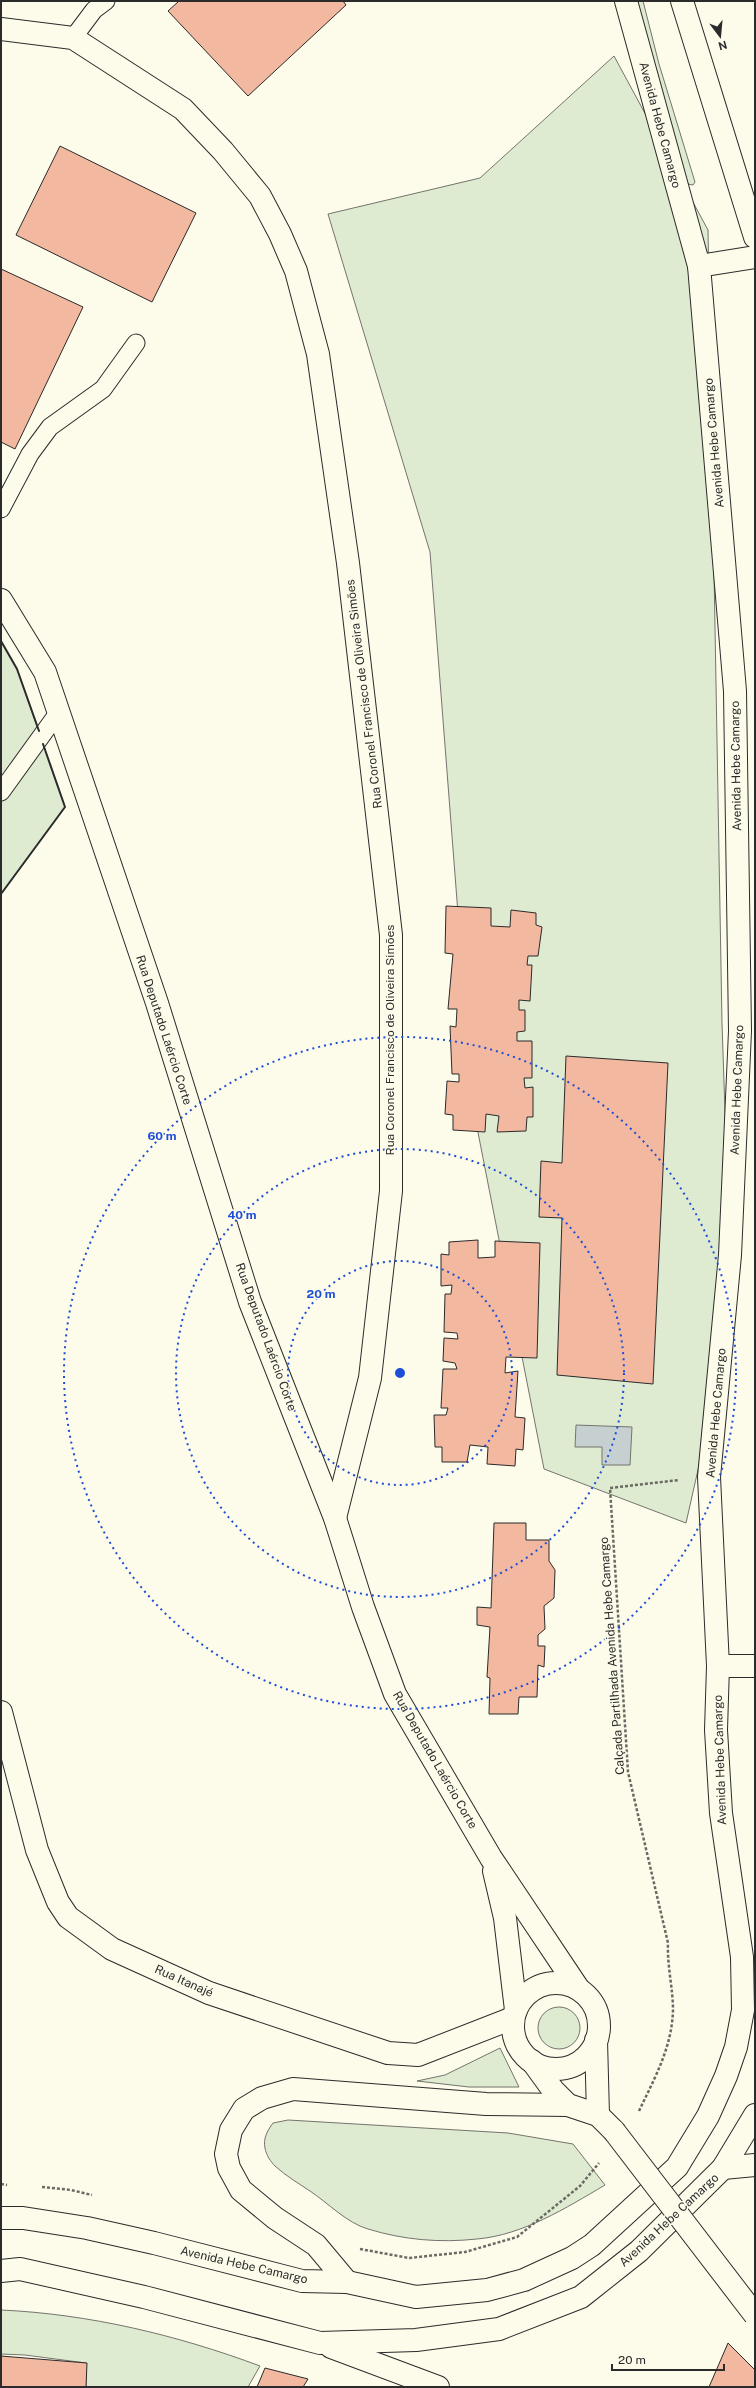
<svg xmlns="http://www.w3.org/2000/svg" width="756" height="2388" viewBox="0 0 756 2388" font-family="'Public Sans',sans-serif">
<rect width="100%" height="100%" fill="#fdfbea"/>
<g fill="#deebd1" stroke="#74746e">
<path d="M634,1H643L659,64L695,182L693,185L688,184L654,76Z"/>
<path d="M614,56L708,230L722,1023L732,1319L686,1523L544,1469L473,1107L430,552L328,214L480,178Z"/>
<path d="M1,641L17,669L65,807L1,894Z"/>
<circle cx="559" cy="2028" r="21"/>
<path d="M500,2048L519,2087H469L417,2081L445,2075Z"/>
<path d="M288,2120L508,2133L573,2144L605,2185C566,2208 523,2235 477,2239C440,2243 404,2240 368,2229C347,2223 328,2203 310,2191C298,2183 286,2176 275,2166C271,2162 266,2155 265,2148C263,2139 267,2131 273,2123Z"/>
<path d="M1,2310C89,2314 177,2335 260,2366L248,2387H86V2363L25,2355L1,2354Z"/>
</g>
<path fill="#c7d0d0" stroke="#74746e" d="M576,1425L632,1427L630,1465H602V1447H575Z"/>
<g fill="#f2b8a0" stroke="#2b2b2b">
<path d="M179,1H343L346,5L248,96L168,11Z"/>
<path d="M60,146L196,213L152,302L16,235Z"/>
<path d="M1,269L83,307L15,449L1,442Z"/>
<path d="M446,906L491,908V926L510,927L511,910L536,913V925L542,927L538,956H528L527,965H532L530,1001L519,1000V1010H525V1031L517,1032V1041H532V1078H524L525,1088L533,1087V1117H527L526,1131L497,1132L499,1116L486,1114L485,1132L453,1130V1115L445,1114L447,1081L459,1082V1074H452L450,1026L456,1027L457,1009H448L453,954L445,953Z"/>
<path d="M566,1056L668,1063L653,1384L557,1375L562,1218L539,1217L541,1161L562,1163Z"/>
<path d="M478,1240V1258L495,1257V1241L540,1243L537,1358L506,1357L505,1373L518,1371L515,1417L525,1418L523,1450L516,1449L515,1466L487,1464L488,1447L470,1445L467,1462H442V1447H435L434,1415H446L448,1408H441L443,1369H457L455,1363L443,1361L444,1338L458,1339L457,1333L444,1332L445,1294H451L452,1285L441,1286V1254L449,1255V1242Z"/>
<path d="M494,1523H526V1540H549V1561L555,1570L554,1598L544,1606L545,1629L538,1635V1646H545L544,1667L538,1665L537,1697H519L518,1714H489L490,1678L487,1677L490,1627L477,1625V1607L491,1608Z"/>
<path d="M728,2343L755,2370V2387H709Z"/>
<path d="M1,2356L87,2363L86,2387H1Z"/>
<path d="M265,2368L308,2379L303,2387H257Z"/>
</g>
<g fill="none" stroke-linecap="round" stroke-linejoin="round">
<g stroke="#2b2b2b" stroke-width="19">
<g id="lane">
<path d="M73,38L94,10L106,1"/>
<path d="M1,509L30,454L50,427L103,389L136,343"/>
<path d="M1,792L58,713"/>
</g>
</g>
<g stroke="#2b2b2b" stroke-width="24">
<g id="street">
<path d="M1,29L73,38L183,109L223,151L260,196L280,234L296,271L318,354L348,563L391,935V1191L370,1378L335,1518"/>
<path d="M699,266L755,257"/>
<path d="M718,1666H755"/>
<path d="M1,1712L37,1850L58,1902L68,1917L112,1949L209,1993L388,2053L418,2055L513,2018"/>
<circle cx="556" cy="2026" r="43"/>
<path d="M596,2040L598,2115"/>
<path d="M532,2061L553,2090L568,2105L598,2115L614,2131"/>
<path d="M723,2168L755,2165"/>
</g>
</g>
<g stroke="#2b2b2b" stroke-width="24">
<g id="secondary">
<path d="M1,600L45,672L157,1003L250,1302L335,1518L363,1607L395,1694L491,1858L578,1988"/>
<path d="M494,1871L505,1918L516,2010"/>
</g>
</g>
<g stroke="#2b2b2b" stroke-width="24">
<g id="primary">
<path d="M682,1L755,237"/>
<path d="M1,2218H23L87,2228L154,2243L302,2281L347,2282L416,2297L487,2290L524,2280L572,2258L592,2245L677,2167L708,2116L726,2076L736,2047L743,2010L742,1957L721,1813L716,1730L718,1666L709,1477L730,1255L740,1031L735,691L699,266L626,1"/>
<path d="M1,2271L20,2269L144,2297L320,2343L416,2340L499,2329L581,2297L639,2251L723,2168L755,2115"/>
<path d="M347,2282L316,2245L275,2218L241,2190L229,2168L226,2154L231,2130L244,2109L262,2098L293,2089L486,2104L568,2105"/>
<path d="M331,2347L438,2387"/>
</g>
</g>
<g stroke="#6a6964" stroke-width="2.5" stroke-dasharray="3 2" stroke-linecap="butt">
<path d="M639,2111C654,2079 672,2048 673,2010C673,1988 667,1966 668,1943L628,1772L610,1488L679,1480"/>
<path d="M1,2184L7,2185"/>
<path d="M42,2187L71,2190L92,2195"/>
<path d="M360,2249L409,2258L465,2252L517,2237L580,2186L599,2163"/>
</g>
<use href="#lane" stroke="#fdfbea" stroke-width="17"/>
<use href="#street" stroke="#fdfbea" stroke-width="22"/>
<use href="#secondary" stroke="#fdfbea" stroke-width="22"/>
<use href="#primary" stroke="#fdfbea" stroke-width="22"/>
<g stroke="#2b2b2b" stroke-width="24" stroke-linecap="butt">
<path id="street-bridge" d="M614,2131L755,2315"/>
</g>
<use href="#street-bridge" stroke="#fdfbea" stroke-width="22"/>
<g stroke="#2b2b2b" stroke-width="2">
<path d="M1,641L17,669L39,731"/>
<path d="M1,894L65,807L43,744"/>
</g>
</g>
<g fill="none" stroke="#1d4ed8" stroke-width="2" stroke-dasharray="2 4">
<circle cx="400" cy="1373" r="112"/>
<circle cx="400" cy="1373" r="224"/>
<circle cx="400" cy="1373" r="336"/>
</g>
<g text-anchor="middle" stroke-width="3" stroke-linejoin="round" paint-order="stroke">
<g font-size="12" fill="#2b2b2b" stroke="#fdfbea">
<text transform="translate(660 125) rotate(75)" y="4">Avenida Hebe Camargo</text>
<text transform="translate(714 443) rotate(-95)" y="4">Avenida Hebe Camargo</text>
<text transform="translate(364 694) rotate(-97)" y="4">Rua Coronel Francisco de Oliveira Simões</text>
<text transform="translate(736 766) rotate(-91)" y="4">Avenida Hebe Camargo</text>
<text transform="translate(164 1030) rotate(72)" y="4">Rua Deputado Laércio Corte</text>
<text transform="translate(390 1040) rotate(-90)" y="4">Rua Coronel Francisco de Oliveira Simões</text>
<text transform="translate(737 1090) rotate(-88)" y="4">Avenida Hebe Camargo</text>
<text transform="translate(266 1337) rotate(70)" y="4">Rua Deputado Laércio Corte</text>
<text transform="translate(716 1413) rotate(-85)" y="4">Avenida Hebe Camargo</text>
<text transform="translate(612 1656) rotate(-94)" y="4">Calçada Partilhada Avenida Hebe Camargo</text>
<text transform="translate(435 1760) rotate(60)" y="4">Rua Deputado Laércio Corte</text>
<text transform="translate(720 1760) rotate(-92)" y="4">Avenida Hebe Camargo</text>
<text transform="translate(184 1981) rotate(24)" y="4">Rua Itanajé</text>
<text transform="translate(669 2220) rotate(-43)" y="4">Avenida Hebe Camargo</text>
<text transform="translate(244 2265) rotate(13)" y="4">Avenida Hebe Camargo</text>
</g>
</g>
<circle cx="400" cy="1373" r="6" fill="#1d4ed8" stroke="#fdfbea" stroke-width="2"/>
<g font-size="12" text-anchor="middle" font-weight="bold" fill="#1d4ed8" stroke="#fdfbea" stroke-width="3" stroke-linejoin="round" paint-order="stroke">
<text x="162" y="1140">60 m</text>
<text x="242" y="1219">40 m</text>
<text x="321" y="1298">20 m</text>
</g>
<rect width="756" height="2388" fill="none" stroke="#2b2b2b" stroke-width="4"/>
<g transform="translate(720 36) rotate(164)" stroke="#fdfbea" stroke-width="3" paint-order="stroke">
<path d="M0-3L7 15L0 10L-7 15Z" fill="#2b2b2b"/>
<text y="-6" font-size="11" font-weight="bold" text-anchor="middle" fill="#2b2b2b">N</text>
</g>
<path d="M612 2364v6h112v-6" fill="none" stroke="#2b2b2b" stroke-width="2"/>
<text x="618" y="2364" font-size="12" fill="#2b2b2b" stroke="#fdfbea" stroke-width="3" paint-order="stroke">20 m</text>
</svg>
